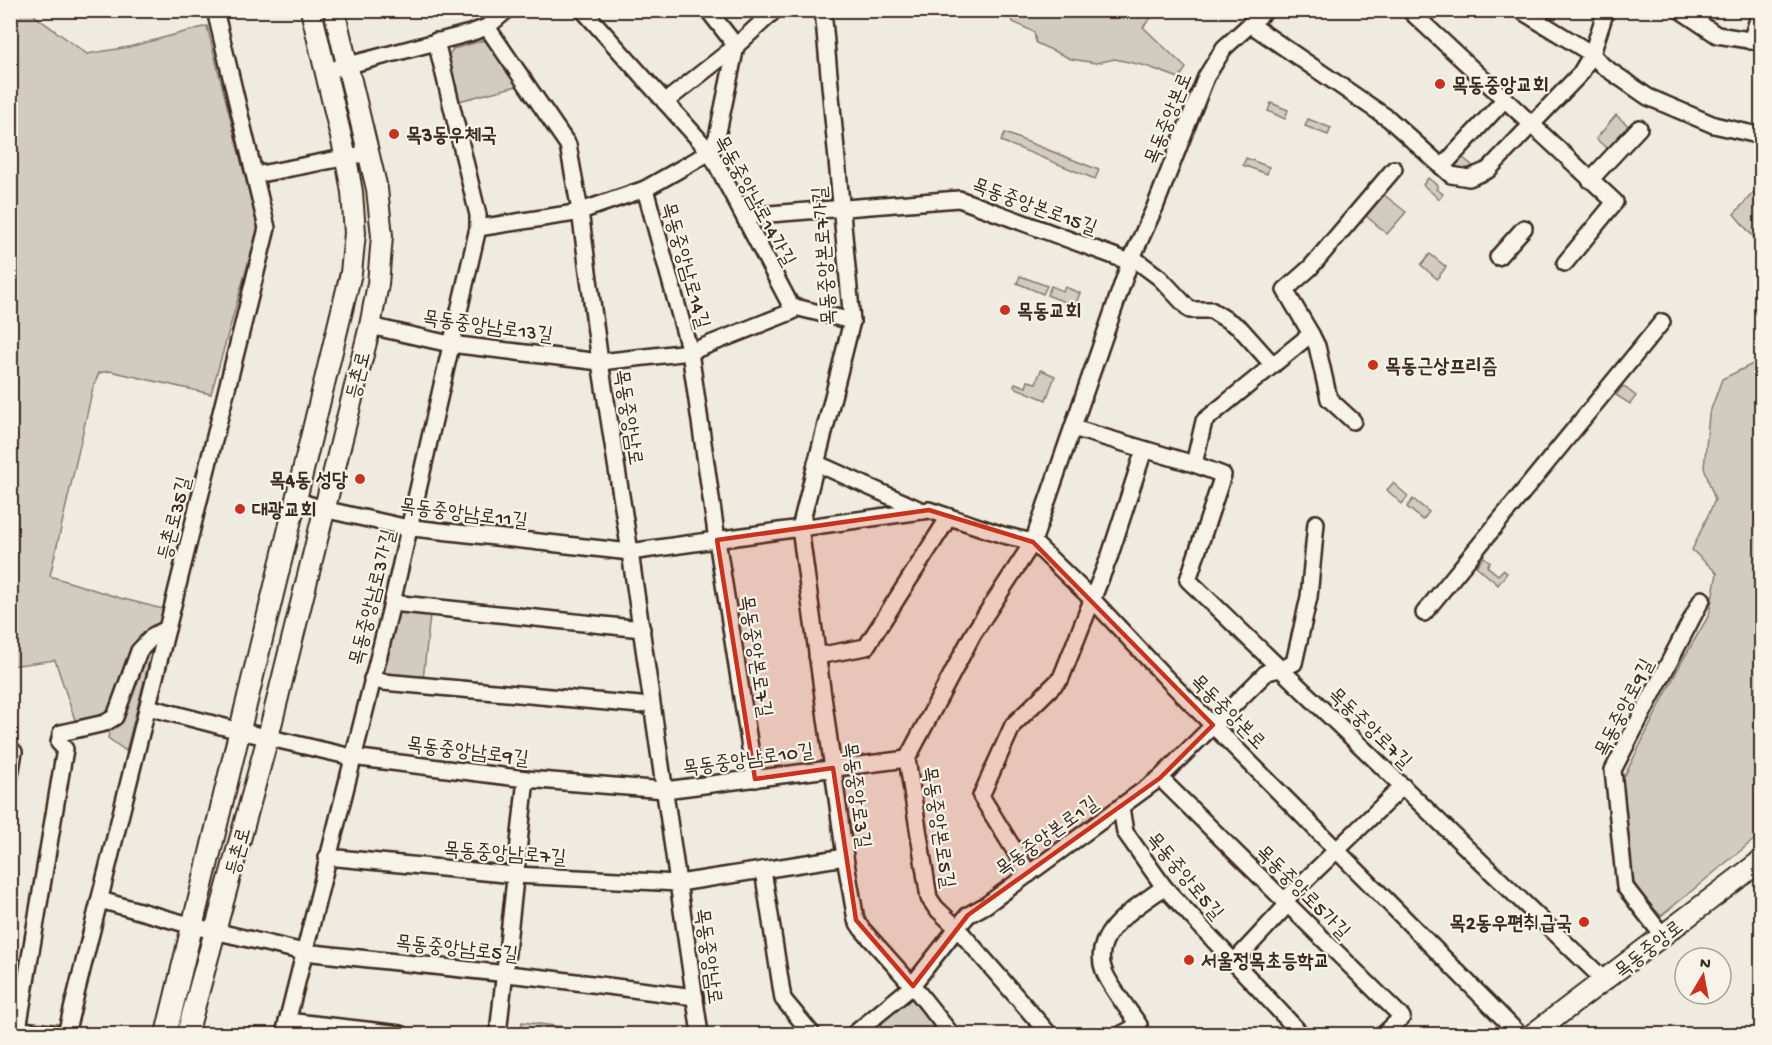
<svg xmlns="http://www.w3.org/2000/svg" width="1772" height="1045" viewBox="0 0 1772 1045" font-family="'Gochi Hand','Poor Story',sans-serif">
<rect width="100%" height="100%" fill="#efebe0"/>
<filter id="ink" filterUnits="userSpaceOnUse"><feTurbulence type="fractalNoise" baseFrequency=".0167" numOctaves="2"/><feDisplacementMap in="SourceGraphic" scale="12" xChannelSelector="R" yChannelSelector="G"/><feConvolveMatrix kernelMatrix="1 2 1 2 8 2 1 2 1" color-interpolation-filters="sRGB"/></filter>
<g filter="url(#ink)">
<g fill="#d1cbc0" stroke="#867a6f" stroke-width="1.5">
<path d="M11,11H34L35,16L87,54L129,47L207,26L258,228L211,394L110,371L99,373L93,388L50,576L120,598L163,609L126,751L108,738L111,724L75,720L55,660L11,666Z"/>
<path d="M1004,11H1157L1143,27L1186,68L1179,78L1146,66L1115,59L1096,63L1071,59L1036,43L1034,32L1013,22Z"/>
<path d="M485,40L517,86L459,101L446,59L453,49Z"/>
<path d="M1271,103L1288,110L1285,119L1268,111Z"/>
<path d="M1616,115L1632,129L1611,152L1596,139Z"/>
<path d="M1308,119L1331,128L1328,135L1305,126Z"/>
<path d="M1005,133L1099,170L1095,179L1001,141Z"/>
<path d="M1462,157L1473,166L1471,169L1474,171L1452,169Z"/>
<path d="M1246,158L1269,167L1267,174L1243,165Z"/>
<path d="M1428,178L1438,186L1436,189L1443,194L1439,199L1423,185Z"/>
<path d="M1761,184V254L1755,239L1734,214Z"/>
<path d="M1383,194L1406,212L1387,234L1365,215Z"/>
<path d="M1430,254L1446,267L1437,279L1421,265Z"/>
<path d="M1020,276L1047,286L1043,294L1017,283Z"/>
<path d="M1051,286L1063,291L1065,287L1080,293L1075,306L1047,295Z"/>
<path d="M1761,360V834L1661,916L1640,893L1632,880L1622,781L1681,663L1709,615L1717,573L1692,550L1715,500L1704,468L1709,415L1722,379Z"/>
<path d="M1041,370L1055,376L1046,400L1014,387L1015,383L1026,387L1028,381L1036,383Z"/>
<path d="M1623,386L1636,396L1630,404L1616,395Z"/>
<path d="M1393,483L1408,496L1402,504L1387,490Z"/>
<path d="M1413,499L1429,512L1423,520L1407,507Z"/>
<path d="M1484,557L1490,562L1487,566L1498,575L1503,570L1507,573L1498,585L1476,566Z"/>
<path d="M396,610L430,615L423,680L387,676L381,663Z"/>
<path d="M914,995L941,1028L934,1034H865Z"/>
<path d="M522,1022L589,1030V1034L521,1028Z"/>
</g>
<g fill="none" stroke-linecap="round" stroke-linejoin="round">
<g stroke="#3b2a1e" stroke-width="20">
<g id="minor">
<path d="M583,10L710,152L791,306"/>
<path d="M823,10L852,321L800,528L845,857L856,920L862,929L913,986L951,1034"/>
<path d="M1266,10L1224,48L1206,77L1155,207L1130,262L1033,542L1093,600L1166,678L1519,1034"/>
<path d="M1409,10L1615,202L1565,263"/>
<path d="M1520,10L1592,54L1603,66L1648,97L1714,125L1762,136"/>
<path d="M1680,10L1717,35L1762,42"/>
<path d="M1250,24L1389,119L1451,175L1469,178L1488,170L1580,74L1592,54L1606,10"/>
<path d="M487,27L568,145L580,211L600,362L630,552L700,1034"/>
<path d="M1751,41L1761,10"/>
<path d="M326,71L470,33L487,27L507,10"/>
<path d="M665,102L736,46L775,10"/>
<path d="M1442,167L1504,100"/>
<path d="M255,175L369,153"/>
<path d="M1590,180L1639,128"/>
<path d="M645,189L690,352L717,540L755,779"/>
<path d="M745,218L757,215L959,199L1130,262"/>
<path d="M478,228L575,213L645,189L710,152L717,137L736,46L708,10"/>
<path d="M1132,257L1160,278L1190,310H1211L1240,328L1273,365"/>
<path d="M1498,257L1524,228"/>
<path d="M370,326L450,344L600,362L690,352L791,312V306L852,321"/>
<path d="M1311,334L1317,346L1329,399L1353,421"/>
<path d="M1073,428L1194,464L1223,475L1188,580L1605,981"/>
<path d="M816,463L923,511"/>
<path d="M1194,464L1204,421L1311,334L1285,290L1310,268L1394,169"/>
<path d="M296,500L323,509L404,527L630,552L929,510L1003,535L1033,542L973,634L907,759L929,898L936,908L957,928L1049,1034"/>
<path d="M392,603L642,629"/>
<path d="M1424,613L1662,322"/>
<path d="M817,656L866,647L949,517"/>
<path d="M372,679L383,682L640,705"/>
<path d="M148,707L240,731L352,757L526,779L665,790L907,759"/>
<path d="M10,775L14,752"/>
<path d="M1160,778L1402,1017L1384,1034"/>
<path d="M1121,808L1125,832L1164,887L1301,1034"/>
<path d="M327,857L515,875L679,883L845,857"/>
<path d="M763,870L783,999L812,1034"/>
<path d="M1029,874L981,796L1013,725L1061,678L1110,555L1144,450"/>
<path d="M100,900L193,926L304,952L544,978L695,997"/>
<path d="M1284,901L1403,786"/>
<path d="M1663,936L1625,887L1613,770L1702,599"/>
<path d="M1234,962L1288,904"/>
<path d="M287,1021L401,1034"/>
<path d="M10,1029L62,1034"/>
<path d="M18,1029L65,749L59,743L61,733L105,723L115,717L139,651L154,635L167,629"/>
<path d="M66,1034L267,228L215,10"/>
<path d="M284,1034L392,603L478,228V215L436,41"/>
<path d="M498,1034L526,779"/>
<path d="M854,1034L910,988L957,928L968,915L986,905L1160,778L1267,672L1281,669L1294,663L1309,597L1316,523"/>
<path d="M1122,1034L1139,1025C1129,1010 1110,987 1104,971C1089,932 1139,906 1164,887"/>
</g>
</g>
<g stroke="#3b2a1e" stroke-width="24">
<g id="major">
<path d="M166,1034L351,273L355,233L352,192L346,158L311,10"/>
<path d="M187,1034L268,737L370,326L378,284L382,236L377,189L334,10"/>
<path d="M1533,1034L1762,860"/>
</g>
</g>
<use href="#minor" stroke="#f7f3e8" stroke-width="15"/>
<use href="#major" stroke="#f7f3e8" stroke-width="20"/>
</g>
</g>
<path fill="#c8321e" fill-opacity="0.2" stroke="#c8321e" stroke-width="4.5" stroke-linejoin="round" d="M929,510L1033,542L1213,725L1160,778L968,915L913,986L856,920L833,768L755,779L717,540Z"/>
<g fill="#c8321e" stroke="#f7f3e8" stroke-width="2">
<circle cx="1440" cy="84" r="6"/>
<circle cx="394" cy="134" r="6"/>
<circle cx="1005" cy="310" r="6"/>
<circle cx="1373" cy="365" r="6"/>
<circle cx="360" cy="479" r="6"/>
<circle cx="240" cy="509" r="6"/>
<circle cx="1584" cy="922" r="6"/>
<circle cx="1189" cy="960" r="6"/>
</g>
<g text-anchor="middle" stroke-width="4.5" stroke-linejoin="round" paint-order="stroke">
<g font-size="20" font-weight="bold" fill="#3b2a1e" stroke="#f7f3e8" text-anchor="start">
<text x="1452" y="91">목동중앙교회</text>
<text x="406" y="141">목3동우체국</text>
<text x="1017" y="317">목동교회</text>
<text x="1385" y="372">목동근상프리즘</text>
<text x="348" y="486" text-anchor="end">목4동 성당</text>
<text x="252" y="516">대광교회</text>
<text x="1572" y="929" text-anchor="end">목2동우편취급국</text>
<text x="1201" y="967">서울정목초등학교</text>
</g>
<g font-size="20" fill="#3b2a1e" stroke="#f7f3e8">
<text transform="translate(1167 118) rotate(-68)" y="7">목동중앙본로</text>
<text transform="translate(756 200) rotate(61)" y="7">목동중앙남로14가길</text>
<text transform="translate(1035 205) rotate(20)" y="7">목동중앙본로15길</text>
<text transform="translate(823 256) rotate(-94)" y="7">목동중앙본로7가길</text>
<text transform="translate(687 265) rotate(74)" y="7">목동중앙남로14길</text>
<text transform="translate(488 325) rotate(8)" y="7">목동중앙남로13길</text>
<text transform="translate(357 375) rotate(-76)" y="7">등촌로</text>
<text transform="translate(630 417) rotate(81)" y="7">목동중앙남로</text>
<text transform="translate(464 512) rotate(7)" y="7">목동중앙남로11길</text>
<text transform="translate(173 518) rotate(-76)" y="7">등촌로35길</text>
<text transform="translate(371 597) rotate(-76)" y="7">목동중앙남로3가길</text>
<text transform="translate(757 656) rotate(81)" y="7">목동중앙본로7길</text>
<text transform="translate(1623 707) rotate(-63)" y="7">목동중앙로9길</text>
<text transform="translate(1229 711) rotate(45)" y="7">목동중앙본로</text>
<text transform="translate(1371 727) rotate(44)" y="7">목동중앙로7길</text>
<text transform="translate(468 750) rotate(7)" y="7">목동중앙남로9길</text>
<text transform="translate(748 758) rotate(-8)" y="7">목동중앙남로10길</text>
<text transform="translate(858 795) rotate(82)" y="7">목동중앙로3길</text>
<text transform="translate(940 827) rotate(81)" y="7">목동중앙본로5길</text>
<text transform="translate(1046 835) rotate(-36)" y="7">목동중앙본로1길</text>
<text transform="translate(237 851) rotate(-75)" y="7">등촌로</text>
<text transform="translate(505 852) rotate(4)" y="7">목동중앙남로7길</text>
<text transform="translate(1186 875) rotate(50)" y="7">목동중앙로5길</text>
<text transform="translate(1304 891) rotate(45)" y="7">목동중앙로5가길</text>
<text transform="translate(457 947) rotate(6)" y="7">목동중앙남로5길</text>
<text transform="translate(1648 948) rotate(-38)" y="7">목동중앙로</text>
<text transform="translate(710 956) rotate(82)" y="7">목동중앙남로</text>
</g>
</g>
<rect width="1772" height="1045" fill="none" stroke="#f7f3e8" stroke-width="36"/>
<rect x="18" y="18" width="1736" height="1009" fill="none" stroke="#3b2a1e" stroke-width="2" filter="url(#ink)"/>
<g transform="translate(1703 976) rotate(10)"><circle r="28" fill="#f7f3e8" stroke="#aca397" stroke-width="1.5"/>
<path d="M0-4.5L10 22L0 15L-10 22Z" fill="#c8321e"/>
<text y="-9" font-size="16" font-weight="bold" text-anchor="middle" fill="#3b2a1e">N</text>
</g>
</svg>
